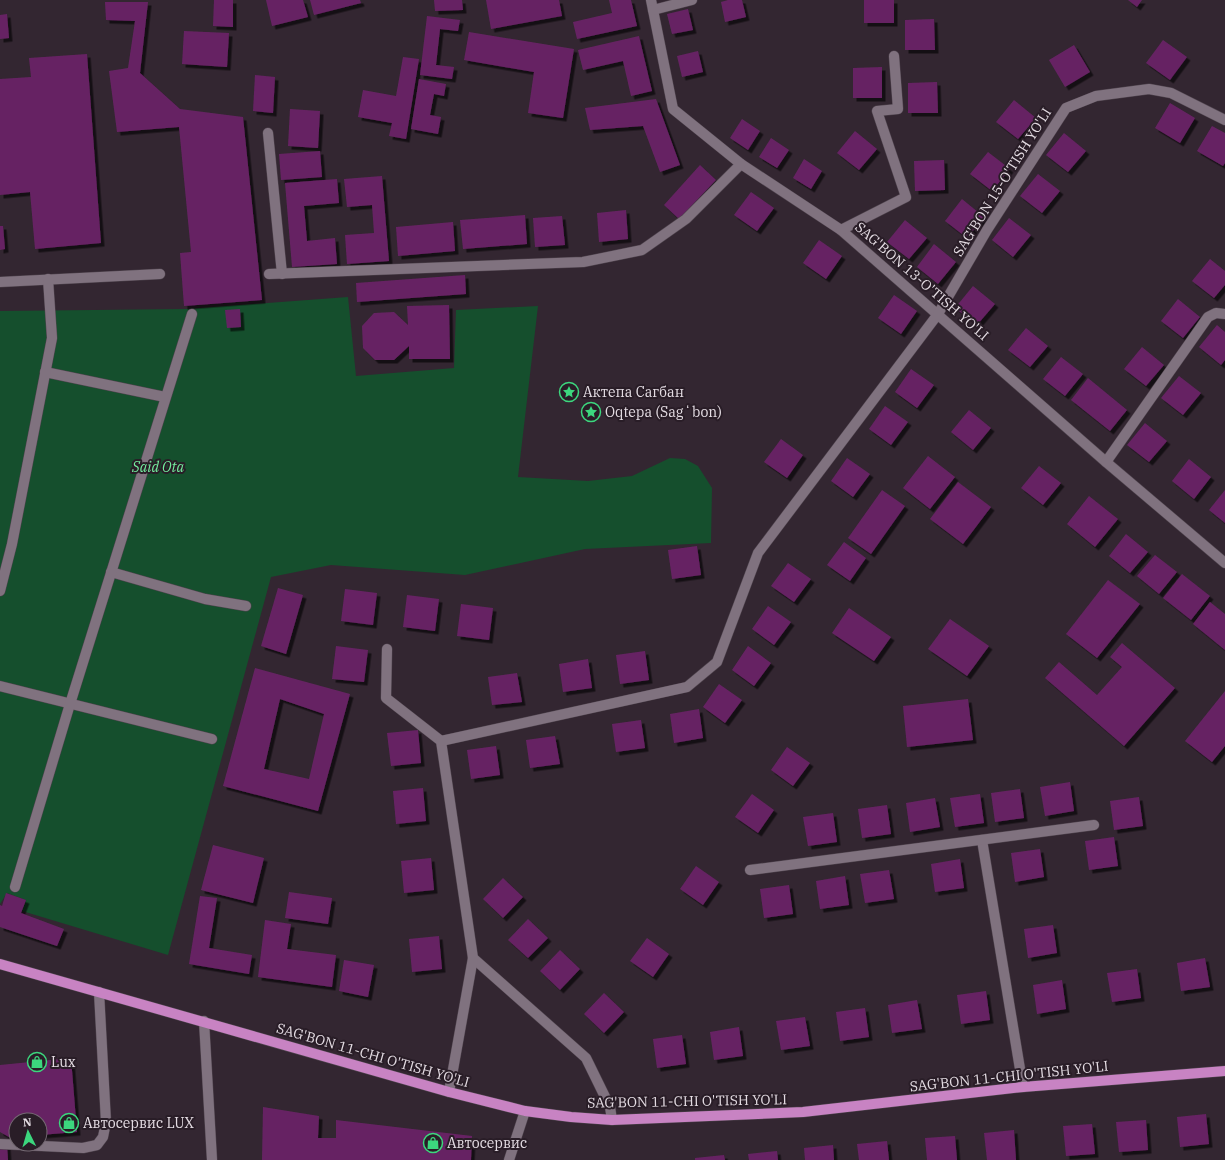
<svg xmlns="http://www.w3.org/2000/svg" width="1225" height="1160" viewBox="0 0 1225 1160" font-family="'IBM Plex Serif',serif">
<defs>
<filter id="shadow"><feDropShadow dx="3.5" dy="3.5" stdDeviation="0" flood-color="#0009"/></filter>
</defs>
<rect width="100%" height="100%" fill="#332631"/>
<path fill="#154f2d" d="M348,297L356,376L454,368L456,310L538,306L518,477L588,481L632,476L670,458L685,459L698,466L712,488L711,543L585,549L465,575L331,565L271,577L168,955L22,911L26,900L7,893L0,904V311L187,309Z"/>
<g fill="#662363" fill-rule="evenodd" filter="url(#shadow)">
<path d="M214,0H233V27L213,26Z"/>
<path d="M266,0H303L308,17L272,26Z"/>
<path d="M310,0H360L361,3L314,15Z"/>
<path d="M434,0H462L463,10L435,11Z"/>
<path d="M486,0H559L562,16L491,29Z"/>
<path d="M609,0H631L637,26L577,39L573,22L612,13Z"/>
<path d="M728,0H742L746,17L725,22L721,2Z"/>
<rect x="864" y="0" width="30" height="23"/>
<path d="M1128,0H1142L1137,7Z"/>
<path d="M105,2H148L140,73L180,109L243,117L262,300L184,306L180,253L191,252L179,127L117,132L109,71L128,68L135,21L106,20Z"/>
<path d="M688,9L693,30L672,34L667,14Z"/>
<path d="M7,14L9,38L0,39V15Z"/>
<path d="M427,16L460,20L458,31L440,29L436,65L454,67L452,79L420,75Z"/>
<path d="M934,19L935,50H905V20Z"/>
<path d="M184,31L229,33L227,67L182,64Z"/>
<path d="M469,32L574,49L563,118L528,113L534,72L464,60Z"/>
<path d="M639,36L652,91L631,96L623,61L583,70L578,50Z"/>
<path d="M1163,40L1187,57L1170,80L1146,63Z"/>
<path d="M1074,45L1090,72L1065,87L1049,60Z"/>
<path d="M698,51L703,72L682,77L677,56Z"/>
<path d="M87,54L101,243L35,249L30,192L0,195V79L31,77L29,58Z"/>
<path d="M403,57L419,59L406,139L389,136L392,123L358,117L363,90L396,96Z"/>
<path d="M882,67V98H853V68Z"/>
<path d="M255,75L275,77L273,113L253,111Z"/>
<path d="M419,79L446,84L444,96L434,94L430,115L441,117L438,134L411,129Z"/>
<path d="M937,82L938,113H908V83Z"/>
<path d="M656,99L680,165L660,172L643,126L590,130L585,108Z"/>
<path d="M1014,100L1036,118L1018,139L996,122Z"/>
<path d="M1170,103L1195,118L1180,143L1155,128Z"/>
<path d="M290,109L320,111L318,148L288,146Z"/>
<path d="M742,119L760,131L748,150L730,138Z"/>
<path d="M1212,126L1225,133V163L1223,166L1197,151Z"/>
<path d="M855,131L877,149L859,170L837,153Z"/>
<path d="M1064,133L1086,151L1068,172L1046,155Z"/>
<path d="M771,138L789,150L777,168L759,157Z"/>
<path d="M320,151L322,177L281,180L279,154Z"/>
<path d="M988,152L1010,169L992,191L970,174Z"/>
<path d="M804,159L822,171L811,189L793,178Z"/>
<path d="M944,160L945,190L915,191L914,161Z"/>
<path d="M700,165L716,180L679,219L664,205Z"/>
<path d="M1038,174L1060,191L1042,213L1020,196Z"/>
<path d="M382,176L389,261L347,264L345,235L374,233L372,205L347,207L344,179Z"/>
<path d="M337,179L339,203L304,206L307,241L335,238L337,264L292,267L285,183Z"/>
<path d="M751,192L774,208L757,231L734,215Z"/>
<path d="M962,199L984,217L967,238L945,221Z"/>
<path d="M626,210L628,239L599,242L597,213Z"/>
<path d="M525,215L527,244L463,249L460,220Z"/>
<path d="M562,216L565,245L535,247L533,218Z"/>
<path d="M1009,218L1031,235L1013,257L992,240Z"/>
<path d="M905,220L927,238L909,259L887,242Z"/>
<path d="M453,222L455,251L398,256L396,227Z"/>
<path d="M0,226H3L5,249L0,250Z"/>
<path d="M819,240L842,256L826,279L803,263Z"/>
<path d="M934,244L956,262L938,284L917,267Z"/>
<path d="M1210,259L1225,271V285L1214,298L1192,281Z"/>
<path d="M465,275L466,294L357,302L356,283Z"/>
<path d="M973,286L995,304L977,325L955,308Z"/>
<path d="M894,295L917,311L901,334L878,318Z"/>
<path d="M1178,299L1200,317L1183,338L1161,321Z"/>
<path d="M449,305L450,359H409V346L394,360H375L363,348L362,326L374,313L394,312L408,325L407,306Z"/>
<path d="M240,309L241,327L227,328L225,310Z"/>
<path d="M1217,325L1225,332V360L1221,365L1199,347Z"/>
<path d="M1026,328L1048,346L1030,367L1008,350Z"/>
<path d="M1142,347L1164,365L1146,386L1124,369Z"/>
<path d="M1061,357L1083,374L1065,396L1043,379Z"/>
<path d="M911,369L934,385L917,408L895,392Z"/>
<path d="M1179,376L1201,393L1183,415L1161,398Z"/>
<path d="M1088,378L1127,410L1110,431L1071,400Z"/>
<path d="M885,406L908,422L891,445L869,429Z"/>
<path d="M969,410L991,428L973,450L951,432Z"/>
<path d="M1145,423L1167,441L1149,462L1127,445Z"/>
<path d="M781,439L803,455L787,478L764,462Z"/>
<path d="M928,456L955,477L930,509L903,488Z"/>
<path d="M847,458L870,474L853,497L831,481Z"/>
<path d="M1189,459L1211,477L1194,499L1172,481Z"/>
<path d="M1039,466L1061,483L1043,505L1021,488Z"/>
<path d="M958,482L991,507L963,544L930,519Z"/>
<path d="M882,490L905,506L871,554L848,538Z"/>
<path d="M1225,490V523L1209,510Z"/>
<path d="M1089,496L1118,519L1095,547L1067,524Z"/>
<path d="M1126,534L1148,552L1130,573L1109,556Z"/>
<path d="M844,542L866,558L850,581L827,565Z"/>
<path d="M697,546L701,575L672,579L668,550Z"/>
<path d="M1155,555L1177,572L1159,594L1137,576Z"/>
<path d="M788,563L811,579L794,602L771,586Z"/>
<path d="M1182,574L1210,596L1191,620L1163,598Z"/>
<path d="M1108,580L1140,604L1097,658L1066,634Z"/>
<path d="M278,588L303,595L286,654L261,646Z"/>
<path d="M345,589L377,593L373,625L341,621Z"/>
<path d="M407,595L439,599L435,631L403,627Z"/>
<path d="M1210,602L1225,614V650L1193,624Z"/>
<path d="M461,604L493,608L489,640L457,636Z"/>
<path d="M768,606L791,622L774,645L752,629Z"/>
<path d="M849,608L891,637L874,661L832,633Z"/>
<path d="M950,619L989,646L967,676L928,649Z"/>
<path d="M1122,643L1175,688L1124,746L1045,678L1059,662L1097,695L1122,667L1110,657Z"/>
<path d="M336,646L368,650L364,682L332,679Z"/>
<path d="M748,646L771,663L754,686L732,670Z"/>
<path d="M645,651L649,680L620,684L616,655Z"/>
<path d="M588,659L592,688L563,692L559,664Z"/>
<path d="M255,668L350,694L318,811L223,786ZM280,699L324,714L309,779L264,769Z"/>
<path d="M517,673L522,702L492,705L488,677Z"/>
<path d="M719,684L742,700L725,723L703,707Z"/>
<path d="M1225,691V746L1212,762L1185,741Z"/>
<path d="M968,699L973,740L907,747L903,706Z"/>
<path d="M699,709L703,738L674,743L670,714Z"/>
<path d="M641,720L645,748L616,752L612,724Z"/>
<path d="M418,730L421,763L391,766L387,733Z"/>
<path d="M555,736L560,764L530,768L526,740Z"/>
<path d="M496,746L500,775L471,779L467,750Z"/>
<path d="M787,747L810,763L793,786L771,770Z"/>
<path d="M1070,782L1074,811L1045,816L1040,787Z"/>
<path d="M423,788L426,821L396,824L393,791Z"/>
<path d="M1020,789L1024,818L995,822L991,793Z"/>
<path d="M752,794L774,810L758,833L735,817Z"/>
<path d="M980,794L984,823L955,827L950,798Z"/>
<path d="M1139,797L1143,826L1114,830L1110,801Z"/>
<path d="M935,798L940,827L910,832L906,803Z"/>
<path d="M887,805L891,834L862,838L858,809Z"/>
<path d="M833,813L837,842L808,846L803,817Z"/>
<path d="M1114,837L1118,866L1089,870L1085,841Z"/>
<path d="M213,845L264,858L253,903L201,890Z"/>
<path d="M1040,849L1044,877L1015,882L1011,853Z"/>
<path d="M431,858L434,890L404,893L401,861Z"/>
<path d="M960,859L964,888L935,892L931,864Z"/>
<path d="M696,866L719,882L703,905L680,889Z"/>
<path d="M889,870L894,899L865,903L860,874Z"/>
<path d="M845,876L849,905L820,909L816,881Z"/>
<path d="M503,878L523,897L503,918L483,899Z"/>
<path d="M789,885L793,914L764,918L760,889Z"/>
<path d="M289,892L332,898L328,924L285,918Z"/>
<path d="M6,893L26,900L21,913L64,929L57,946L0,927V905L2,906Z"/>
<path d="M200,896L217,898L209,948L252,955L249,974L189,964Z"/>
<path d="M528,919L548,938L528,958L508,940Z"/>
<path d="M265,920L291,924L287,949L336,955L332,987L258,977Z"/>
<path d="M1053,925L1057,953L1028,958L1024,929Z"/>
<path d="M439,936L442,969L412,972L409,939Z"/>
<path d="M647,938L669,954L653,977L630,961Z"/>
<path d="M560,950L580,969L560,990L540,971Z"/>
<path d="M1205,958L1210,987L1181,991L1177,963Z"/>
<path d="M344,960L374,965L368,997L339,991Z"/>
<path d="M1137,969L1141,998L1112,1002L1107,973Z"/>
<path d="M1062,980L1066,1009L1037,1014L1033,985Z"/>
<path d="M986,991L990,1020L961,1024L957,995Z"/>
<path d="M604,993L624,1012L604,1033L584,1014Z"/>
<path d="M917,1000L922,1029L892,1033L888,1005Z"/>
<path d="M865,1008L869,1037L840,1041L836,1012Z"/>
<path d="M805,1017L810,1046L781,1050L776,1021Z"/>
<path d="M739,1027L743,1056L714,1060L710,1032Z"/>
<path d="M682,1035L686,1064L657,1068L653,1039Z"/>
<path d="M71,1058L77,1132L40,1135V1120H16V1137H9L0,1132V1065Z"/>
<path d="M263,1107L319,1116L318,1138H336V1120L472,1136L471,1160H262Z"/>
<path d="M1206,1114L1209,1144L1180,1147L1177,1117Z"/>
<path d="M1146,1120L1148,1150L1119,1152L1116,1122Z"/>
<path d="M1092,1124L1095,1154L1066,1156L1063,1126Z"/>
<path d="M1014,1130L1016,1160H987L984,1133Z"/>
<path d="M955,1136L957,1160H927L925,1138Z"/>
<path d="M887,1141L889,1160H859L857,1144Z"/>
<path d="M7,1145L8,1160H0V1146Z"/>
<path d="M833,1145L834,1160H805L804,1148Z"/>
<path d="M777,1151L778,1160H749L748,1154Z"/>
<path d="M724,1155L725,1160H695V1158Z"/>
</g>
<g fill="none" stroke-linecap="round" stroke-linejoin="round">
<g stroke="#4f444e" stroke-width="11">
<g id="minor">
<path d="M651,0L673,109L741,164L841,230L1106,462L1225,563"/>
<path d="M653,10L692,0"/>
<path d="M268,133L282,274"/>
<path d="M841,230L906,197L877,111L898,109L894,56"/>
<path d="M269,274L583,262L642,250L686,219L741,164"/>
<path d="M0,282L160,274"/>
<path d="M45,372L165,397"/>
<path d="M1106,462L1208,317L1216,313L1225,314"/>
<path d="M111,572L205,599L246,606"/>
<path d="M0,591L12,544L52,338L48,279"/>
<path d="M387,649L386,698L441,741L473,958L586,1058L610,1107L612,1120"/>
<path d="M0,686L212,739"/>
<path d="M441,741L687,687L717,662L758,553L938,314L987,230L1066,108L1096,96L1149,89L1171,93L1225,120"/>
<path d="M982,840L1023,1087"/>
<path d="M750,870L1094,825"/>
<path d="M15,887L70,704L192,314"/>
<path d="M204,1021L212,1160"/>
<path d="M449,1092L473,958"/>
<path d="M0,1144L83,1148L97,1145L103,1137L106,1122L99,992"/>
<path d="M509,1160L525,1111"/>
</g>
</g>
<g stroke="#4f444e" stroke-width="11">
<path id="major" d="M0,964L449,1092L525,1111L571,1117L612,1120L803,1112L1023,1087L1225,1071"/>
</g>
<use href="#minor" stroke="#80727f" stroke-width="10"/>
<use href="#major" stroke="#c883c3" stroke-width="10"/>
</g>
<defs>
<g id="sight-ring" transform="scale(1)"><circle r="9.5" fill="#291d27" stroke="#3cd77e" stroke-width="1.5"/><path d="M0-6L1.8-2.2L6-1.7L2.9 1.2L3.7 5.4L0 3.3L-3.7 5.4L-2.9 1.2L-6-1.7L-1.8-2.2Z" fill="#3cd77e"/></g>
<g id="shop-ring" transform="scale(1)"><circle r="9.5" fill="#291d27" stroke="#3cd77e" stroke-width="1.5"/><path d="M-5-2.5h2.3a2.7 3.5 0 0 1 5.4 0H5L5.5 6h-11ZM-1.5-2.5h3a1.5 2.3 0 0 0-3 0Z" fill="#3cd77e"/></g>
</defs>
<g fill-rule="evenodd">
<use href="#sight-ring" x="569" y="392"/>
<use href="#sight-ring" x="591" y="412"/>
<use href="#shop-ring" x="37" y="1062"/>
<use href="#shop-ring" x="69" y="1123"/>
<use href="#shop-ring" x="433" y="1143"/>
</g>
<g text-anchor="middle" stroke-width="4" stroke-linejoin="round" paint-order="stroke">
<g font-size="14" fill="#e4dce3" stroke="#291d27">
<text transform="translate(1002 182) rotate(-58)" y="5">SAG'BON 15-O'TISH YO'LI</text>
<text transform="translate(922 281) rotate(41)" y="5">SAG'BON 13-O'TISH YO'LI</text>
<text transform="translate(373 1055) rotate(16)" y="5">SAG'BON 11-CHI O'TISH YO'LI</text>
<text transform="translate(1009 1076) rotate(-6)" y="5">SAG'BON 11-CHI O'TISH YO'LI</text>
<text transform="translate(687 1101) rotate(-1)" y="5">SAG'BON 11-CHI O'TISH YO'LI</text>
</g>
<g font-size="14" fill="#e4dce3" stroke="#291d27" text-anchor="start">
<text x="583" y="397">Актепа Сагбан</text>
<text x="605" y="417">Oqtepa (Sagʻbon)</text>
<text x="51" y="1067">Lux</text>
<text x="83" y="1128">Автосервис LUX</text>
<text x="447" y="1148">Автосервис</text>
</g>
<g font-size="14" font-style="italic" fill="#74ee9f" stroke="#291d27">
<text x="158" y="472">Said Ota</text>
</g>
</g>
<g transform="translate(28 1132) rotate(355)"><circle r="19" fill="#291d27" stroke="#746972"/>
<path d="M0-3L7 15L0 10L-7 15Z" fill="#3cd77e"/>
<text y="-6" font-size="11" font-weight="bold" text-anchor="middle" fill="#e4dce3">N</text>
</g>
</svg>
